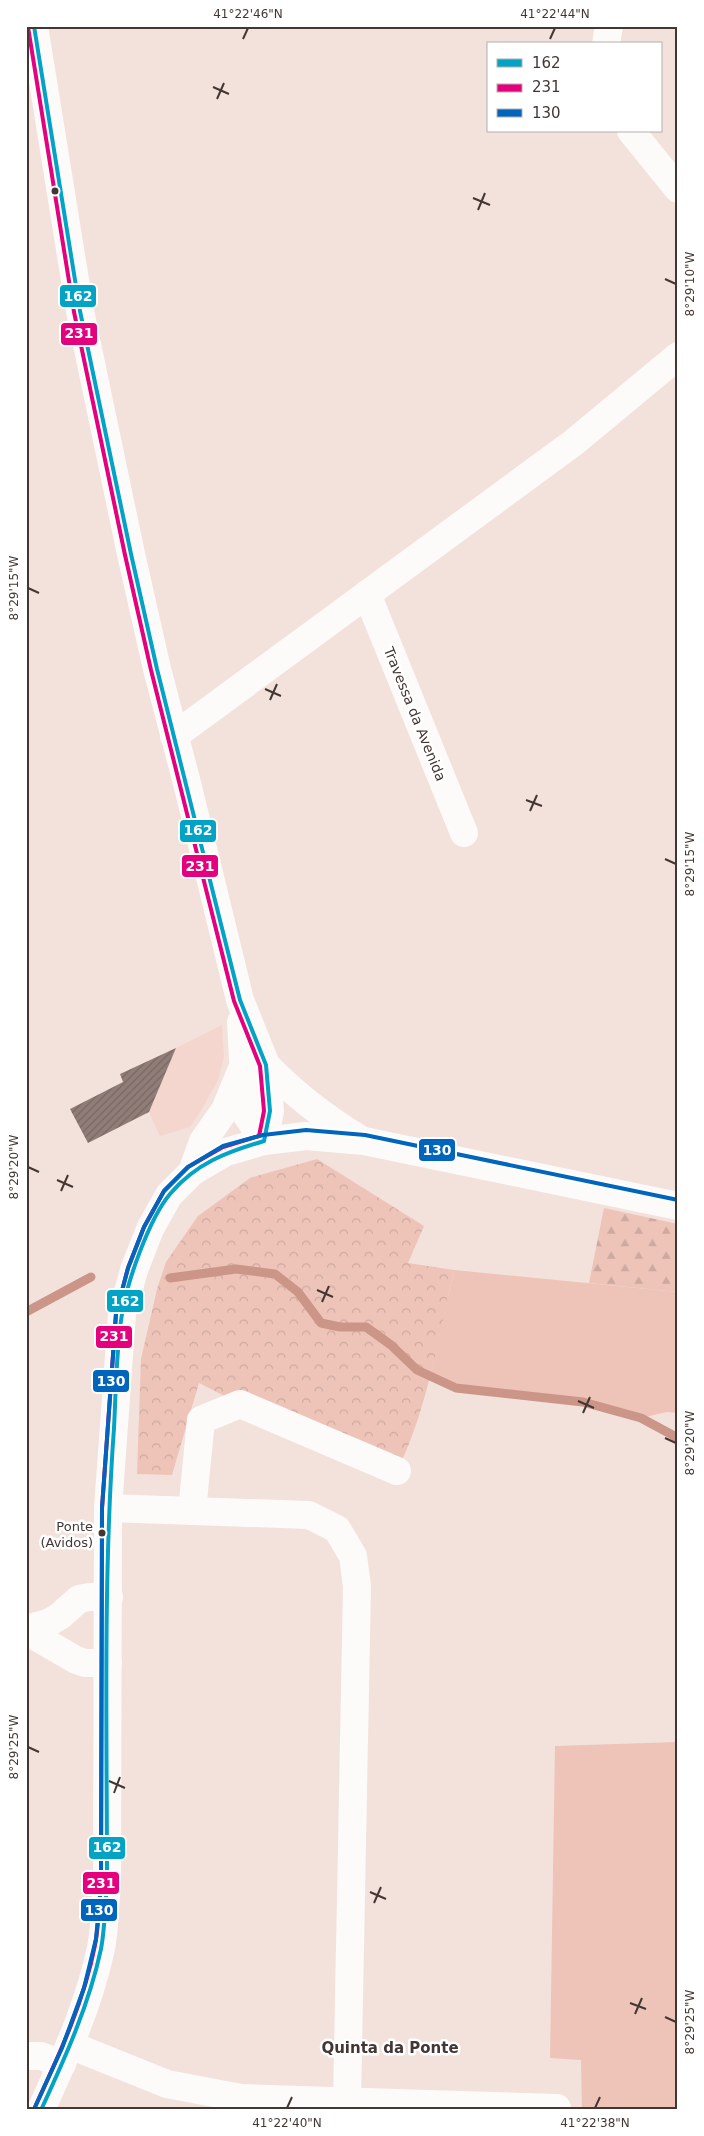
<svg xmlns="http://www.w3.org/2000/svg" width="704" height="2136" viewBox="0 0 704 2136" font-family="'DejaVu Sans',sans-serif">
<defs>
<pattern id="forest-firs" width="22" height="20" patternUnits="userSpaceOnUse" patternTransform="scale(1.25)"><rect width="22" height="20" fill="#eec4b9"/><path d="M5 1l3.5 6h-7zM16 11l3.5 6h-7z" fill="#cda9a0"/></pattern>
<pattern id="park-crowns" width="20" height="18" patternUnits="userSpaceOnUse" patternTransform="scale(1.25)"><rect width="20" height="18" fill="#eec4b9"/><path d="M2 6a3 3 0 1 1 6 0M12 15a3 3 0 1 1 6 0" fill="none" stroke="#cda9a0"/></pattern>
<pattern id="building-hatch" width="6" height="6" patternUnits="userSpaceOnUse" patternTransform="scale(1.25)"><rect width="6" height="6" fill="#917d78"/><path d="M-1 1l2-2M0 6l6-6M5 7l2-2" fill="none" stroke="#786763"/></pattern>
</defs>
<rect width="100%" height="100%" fill="#f3e1dc"/>
<path fill="#f5d6ce" d="M222,1025L224,1057L218,1080L202,1109L190,1127L160,1136L149,1112L176,1048Z"/>
<g fill="#eec4b9">
<path d="M454,1270L678,1292V1413L667,1412L641,1418L583,1402L456,1388L430,1376Z"/>
<path d="M678,1742V2110H582L581,2060L550,2058L555,1746Z"/>
</g>
<path fill="url(#forest-firs)" d="M604,1208L678,1224V1292L589,1283Z"/>
<path fill="url(#park-crowns)" d="M317,1159L424,1226L408,1263L454,1270C439,1335 427,1411 397,1471L240,1404L199,1383L172,1475L137,1474L141,1359L157,1289L166,1262L198,1216L250,1178Z"/>
<g fill="none" stroke-linecap="round" stroke-linejoin="round">
<g stroke="#cb9587" stroke-width="9">
<path d="M170,1278L236,1269L275,1274L298,1292L321,1323L340,1327H366L391,1345L417,1370L456,1388L583,1402L641,1418L678,1438"/>
<path d="M26,1312L91,1277"/>
</g>
</g>
<path fill="url(#building-hatch)" d="M176,1048L149,1112L88,1143L70,1109L123,1082L120,1074Z"/>
<g fill="none" stroke-linecap="round" stroke-linejoin="round">
<g stroke="#fdfafa" stroke-width="28">
<path d="M606,44L609,26"/>
<path d="M631,131L678,189"/>
<path d="M367,594L464,833"/>
<path d="M174,736L573,443L678,356"/>
<path d="M108,1508L309,1515L337,1529L353,1556L357,1586L347,2102"/>
<path d="M192,1511L201,1420L240,1404L397,1471"/>
<path d="M26,1629L48,1623L60,1616L79,1599L89,1597H109"/>
<path d="M26,1631L76,1660L85,1663H108"/>
<path d="M70,2045L167,2084L241,2098L557,2108"/>
<path d="M26,2056H41L62,2064"/>
</g>
<g stroke="#fdfafa" stroke-width="28">
<path d="M34,26L80,311L131,554L157,669L187,783L240,1000L266,1065L270,1111L264,1141"/>
<path d="M241,1022L246,1114L264,1141"/>
<path d="M266,1065C295,1095 322,1116 358,1138"/>
<path d="M192,1172L203,1141L225,1110L241,1071"/>
<path d="M41,2110C65,2057 89,2005 101,1948C105,1928 105,1905 107,1884L108,1508L122,1314L134,1270L150,1229L169,1195L192,1172L226,1152L264,1141L306,1136L364,1141L678,1206"/>
</g>
<g stroke="#fff" stroke-width="8">
<path id="bus-1" d="M34,26L80,311L131,554L157,669L240,1000L266,1065L270,1111L264,1141C227,1152 196,1163 170,1194C149,1219 127,1282 122,1314C116,1351 116,1391 114,1428C103,1579 107,1732 107,1884C105,1905 105,1928 101,1949C89,2005 65,2058 41,2110"/>
</g>
<g stroke="#fff" stroke-width="8">
<path id="bus-2" d="M28,27L74,312L125,555L151,670L234,1001L260,1066L264,1111L259,1136L223,1147L188,1167L164,1191L144,1227L128,1268L116,1313L102,1508L101,1884C99,1904 99,1925 95,1945C84,2002 59,2055 35,2107"/>
</g>
<g stroke="#fff" stroke-width="8">
<path id="bus-3" d="M35,2107L62,2048L84,1988L96,1939L101,1884L102,1508L116,1314L128,1268L144,1227L164,1191L188,1167L223,1146L263,1135L306,1130L365,1135L678,1200"/>
</g>
<use href="#bus-1" stroke="#03a3c6" stroke-width="4"/>
<use href="#bus-2" stroke="#e5007d" stroke-width="4"/>
<use href="#bus-3" stroke="#0065bd" stroke-width="4"/>
</g>
<path fill="none" stroke="#433734" stroke-width="2" d="M243,39L248,28M550,39L555,28M213,87L229,94M217,99L224,83M473,198L490,205M478,210L485,193M665,279L676,284M28,588L39,593M265,689L281,696M270,700L277,684M526,800L542,806M530,811L537,795M665,859L676,864M28,1167L39,1172M57,1180L73,1187M61,1191L68,1175M317,1290L333,1297M322,1302L329,1286M578,1401L594,1408M583,1413L590,1397M665,1438L676,1443M28,1747L39,1752M109,1781L125,1788M114,1793L120,1777M370,1892L386,1899M374,1903L381,1887M630,2003L646,2009M635,2014L642,1998M665,2017L676,2022M287,2108L292,2097M595,2108L600,2097"/>
<g fill="#433734" stroke="#fff" stroke-width="2">
<circle cx="55" cy="191" r="4.5"/>
<circle cx="102" cy="1533" r="4.5"/>
</g>
<g text-anchor="middle" stroke-width="5" stroke-linejoin="round" paint-order="stroke">
<g font-size="13" fill="#433734" stroke="#fff" text-anchor="end">
<text x="93" y="1531">Ponte<tspan x="93" dy="16">(Avidos)</tspan></text>
</g>
<g font-size="14" fill="#433734" stroke="#fff">
<text transform="translate(415 714) rotate(68)" y="5">Travessa da Avenida</text>
</g>
<g font-size="15" font-weight="bold" fill="#433734" stroke="#fff">
<text x="390" y="2053">Quinta da Ponte</text>
</g>
</g>
<g stroke="#fff" stroke-width="2">
<rect x="59" y="284" width="38" height="24" rx="5" fill="#03a3c6"/>
<rect x="60" y="322" width="38" height="24" rx="5" fill="#e5007d"/>
<rect x="179" y="819" width="38" height="24" rx="5" fill="#03a3c6"/>
<rect x="181" y="854" width="38" height="24" rx="5" fill="#e5007d"/>
<rect x="418" y="1138" width="38" height="24" rx="5" fill="#0065bd"/>
<rect x="106" y="1289" width="38" height="24" rx="5" fill="#03a3c6"/>
<rect x="95" y="1325" width="38" height="24" rx="5" fill="#e5007d"/>
<rect x="92" y="1369" width="38" height="24" rx="5" fill="#0065bd"/>
<rect x="88" y="1836" width="38" height="24" rx="5" fill="#03a3c6"/>
<rect x="82" y="1871" width="38" height="24" rx="5" fill="#e5007d"/>
<rect x="80" y="1898" width="38" height="24" rx="5" fill="#0065bd"/>
</g>
<g font-size="14" text-anchor="middle" font-weight="bold" fill="#fff">
<text x="78" y="301">162</text>
<text x="79" y="338">231</text>
<text x="198" y="835">162</text>
<text x="200" y="871">231</text>
<text x="437" y="1155">130</text>
<text x="125" y="1306">162</text>
<text x="114" y="1341">231</text>
<text x="111" y="1386">130</text>
<text x="107" y="1852">162</text>
<text x="101" y="1888">231</text>
<text x="99" y="1915">130</text>
</g>
<rect width="704" height="2136" fill="none" stroke="#ffffff" stroke-width="55"/>
<rect x="487" y="42" width="175" height="90" fill="#ffffff" stroke="#b4afae"/>
<rect x="497" y="59" width="25" height="8" fill="#03a3c6" stroke="#b4afae"/>
<text x="532" y="68" font-size="15" fill="#433734">162</text>
<rect x="497" y="84" width="25" height="8" fill="#e5007d" stroke="#b4afae"/>
<text x="532" y="92" font-size="15" fill="#433734">231</text>
<rect x="497" y="109" width="25" height="8" fill="#0065bd" stroke="#b4afae"/>
<text x="532" y="118" font-size="15" fill="#433734">130</text>
<rect x="28" y="28" width="648" height="2080" fill="none" stroke="#433734" stroke-width="2"/>
<g font-size="12" text-anchor="middle" fill="#433734">
<text x="248" y="18">41°22'46"N</text>
<text x="555" y="18">41°22'44"N</text>
<text transform="translate(690 284) rotate(-90)" y="4">8°29'10"W</text>
<text transform="translate(14 588) rotate(-90)" y="4">8°29'15"W</text>
<text transform="translate(690 864) rotate(-90)" y="4">8°29'15"W</text>
<text transform="translate(14 1167) rotate(-90)" y="4">8°29'20"W</text>
<text transform="translate(690 1443) rotate(-90)" y="4">8°29'20"W</text>
<text transform="translate(14 1747) rotate(-90)" y="4">8°29'25"W</text>
<text transform="translate(690 2022) rotate(-90)" y="4">8°29'25"W</text>
<text x="287" y="2127">41°22'40"N</text>
<text x="595" y="2127">41°22'38"N</text>
</g>
</svg>
